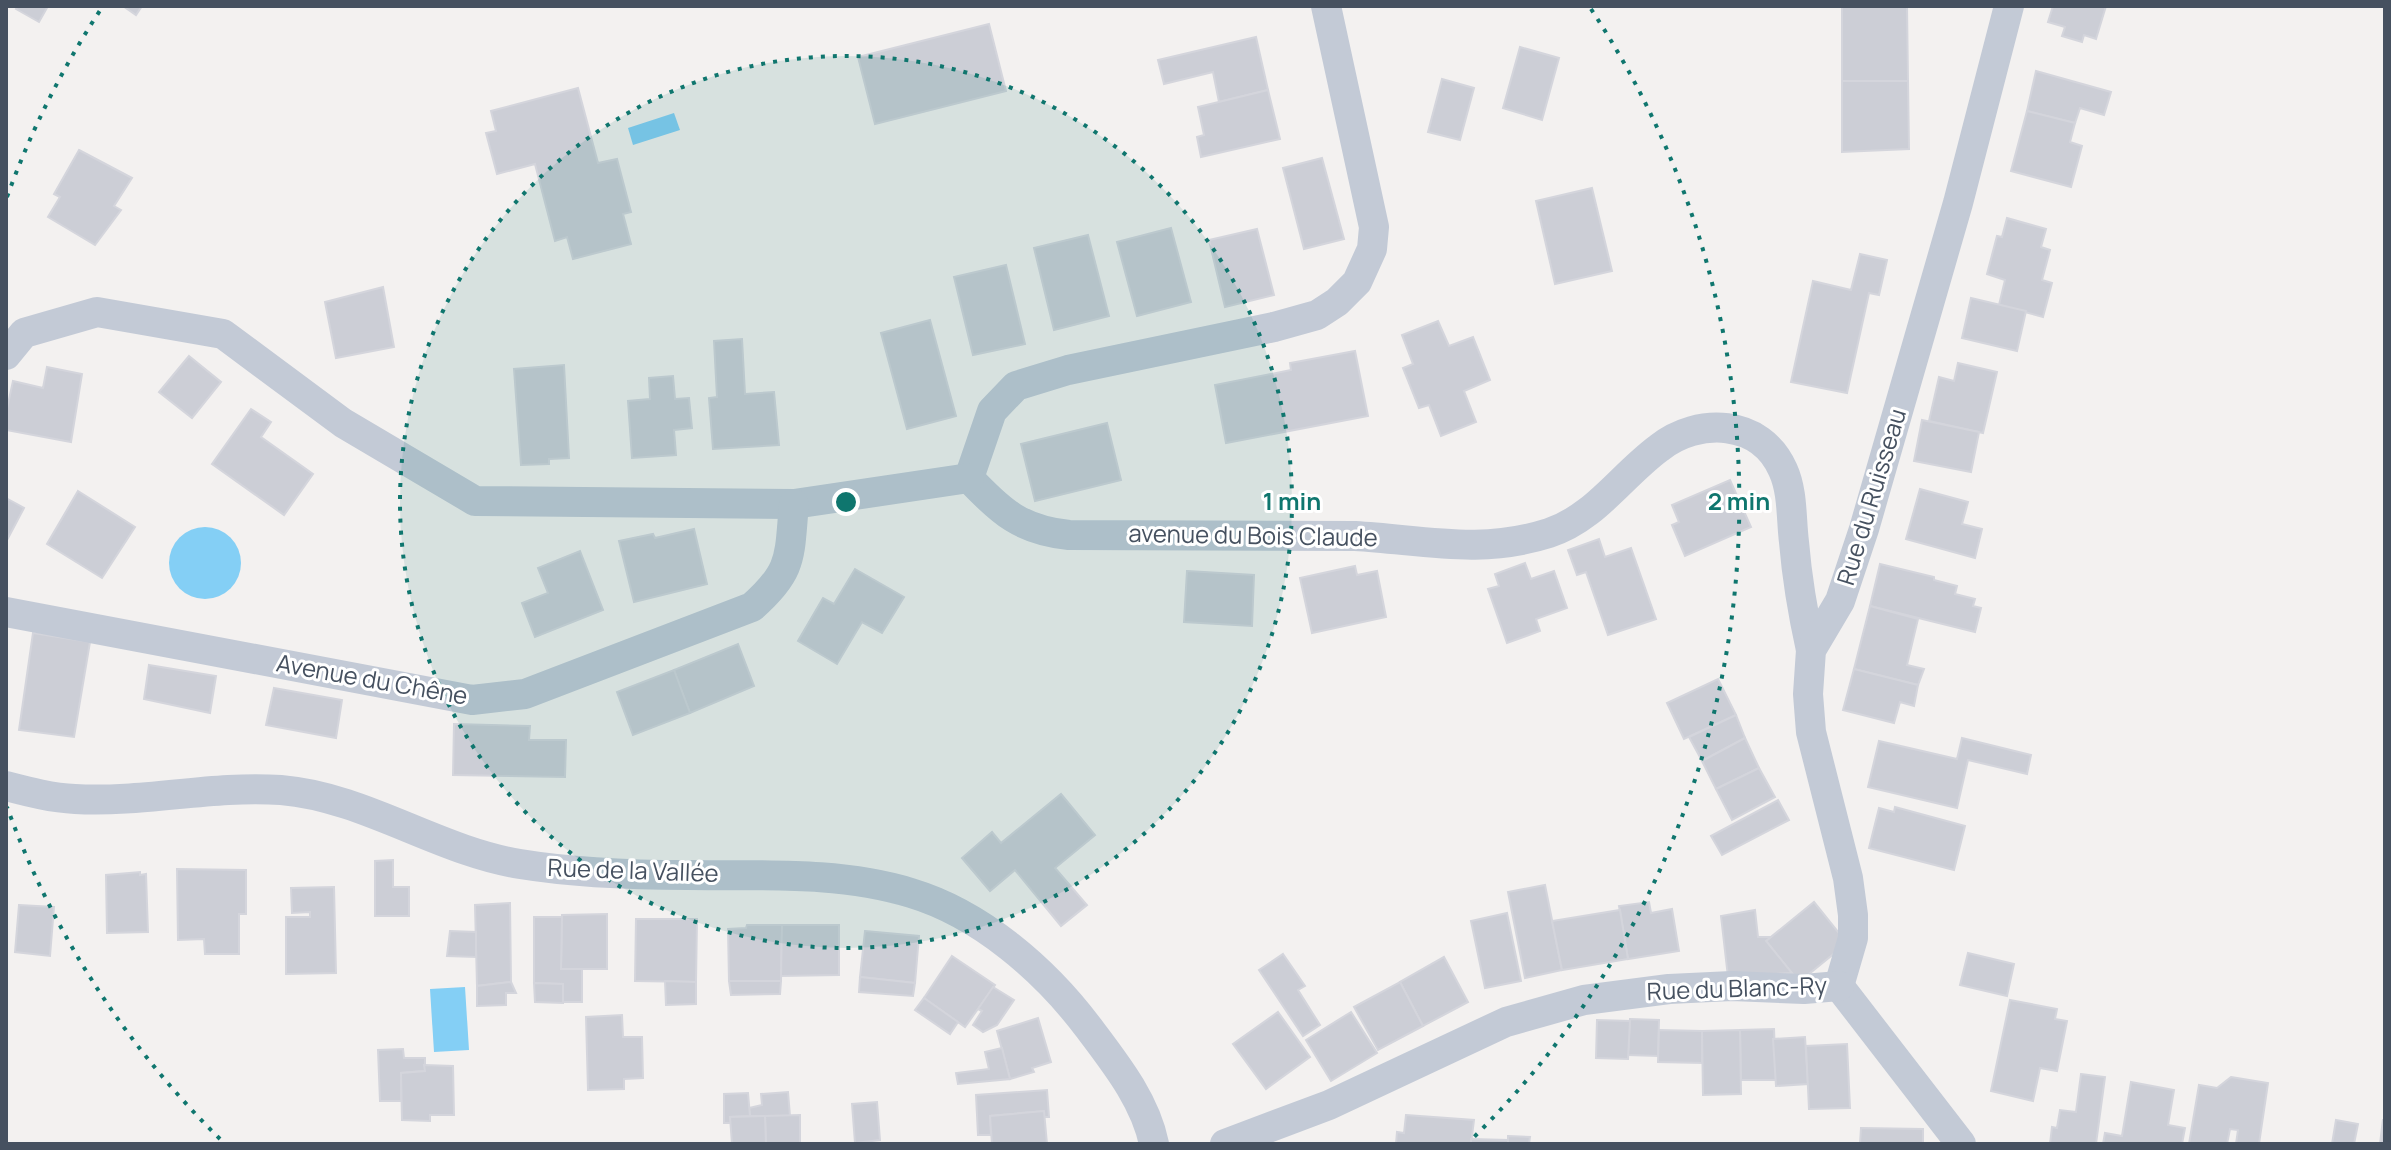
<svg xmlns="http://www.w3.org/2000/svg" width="2391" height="1150" viewBox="0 0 2391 1150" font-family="Manrope,sans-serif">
<rect width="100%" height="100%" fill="#f3f1f0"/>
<g fill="#84cff5">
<path d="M674,113L680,130L633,145L628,128Z"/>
<circle cx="205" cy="563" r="36"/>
<path d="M465,987L469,1050L434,1052L430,989Z"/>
</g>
<g fill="#ccced6" stroke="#d4d5dc" stroke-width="2">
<path d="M18,6H48L39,22L16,9Z"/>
<path d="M123,6H142L136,15Z"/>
<path d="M1842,6H1907L1908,81H1842Z"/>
<path d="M2053,6H2106L2096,39L2084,35L2082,42L2062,36L2065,27L2048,22Z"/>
<path d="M989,24L1006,91L875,124L858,57Z"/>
<path d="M1256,37L1268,90L1219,102L1213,72L1164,84L1158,60Z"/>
<path d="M1520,47L1559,58L1542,120L1503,108Z"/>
<path d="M2036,71L2111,92L2104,115L2080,108L2075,123L2027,111Z"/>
<path d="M1442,79L1474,88L1460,140L1428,132Z"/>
<path d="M1842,81H1908L1909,149L1842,152Z"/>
<path d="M578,88L598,163L617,159L631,212L623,214L631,244L573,259L567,237L555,241L535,164L497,174L486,133L496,131L491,111Z"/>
<path d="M1268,90L1280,139L1201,157L1197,137L1204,135L1198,107Z"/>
<path d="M2027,111L2075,123L2070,142L2082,146L2071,187L2011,171Z"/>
<path d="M79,150L132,178L114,206L121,210L95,245L48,217L60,197L54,194Z"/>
<path d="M1322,158L1344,239L1304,249L1283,168Z"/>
<path d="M1592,188L1612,271L1555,284L1536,201Z"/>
<path d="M2007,218L2046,229L2041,247L2050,250L2042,280L2052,283L2043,317L1999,305L2005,280L1987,274L1997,236L2002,237Z"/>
<path d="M1171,228L1191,302L1137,316L1117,242Z"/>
<path d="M1257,229L1274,295L1225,307L1209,240Z"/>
<path d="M1088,235L1109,316L1054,330L1034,248Z"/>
<path d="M1860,254L1887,260L1879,295L1869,293L1847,393L1791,382L1813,281L1851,290Z"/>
<path d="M1006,265L1025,344L973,355L954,277Z"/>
<path d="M383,287L394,347L336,358L325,302Z"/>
<path d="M1971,298L2026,311L2017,351L1962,338Z"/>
<path d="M930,320L956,416L907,429L881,333Z"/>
<path d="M1438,321L1449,346L1473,337L1490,380L1464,391L1476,422L1441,436L1429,405L1419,408L1403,368L1413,364L1402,335Z"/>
<path d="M742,339L745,394L774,392L779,445L713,449L709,398L717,397L714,341Z"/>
<path d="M1355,351L1368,416L1226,443L1215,385L1291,370L1290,363Z"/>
<path d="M189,356L221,382L192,418L159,392Z"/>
<path d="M1958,363L1997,372L1983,433L1929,421L1939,377L1954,381Z"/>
<path d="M564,365L569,458L549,459V464L521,465L514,369Z"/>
<path d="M47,367L82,374L71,442L6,430V413L13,381L43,388Z"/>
<path d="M673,376L675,399L689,398L692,428L674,430L676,455L632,458L628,401L650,399L649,378Z"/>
<path d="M251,409L271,422L261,437L313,474L284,515L212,464Z"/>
<path d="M1922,420L1979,432L1971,472L1914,461Z"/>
<path d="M1107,423L1121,480L1035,501L1021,444Z"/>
<path d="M1730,480L1751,527L1685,556L1672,525L1679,522L1672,505Z"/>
<path d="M1920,489L1968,502L1962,524L1982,529L1975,558L1906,539Z"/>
<path d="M78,491L135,527L102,578L47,544Z"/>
<path d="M6,498L24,508L6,542Z"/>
<path d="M694,529L707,584L634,602L619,541L653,534L655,538Z"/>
<path d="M1599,539L1605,557L1631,548L1656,619L1608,635L1586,572L1577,575L1568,550Z"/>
<path d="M580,551L603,610L535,637L522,603L548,593L538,568Z"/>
<path d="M1525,563L1531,579L1554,571L1567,608L1536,619L1540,631L1507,643L1488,589L1499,586L1495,574Z"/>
<path d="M1880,564L1934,577V580L1957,586L1955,594L1975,599L1973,606L1981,608L1975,632L1870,606Z"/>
<path d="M1355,566L1357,575L1377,571L1386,617L1312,633L1300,578Z"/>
<path d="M855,569L904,597L882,633L862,622L837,664L798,641L823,598L834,604Z"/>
<path d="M1187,571L1254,575L1252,626L1184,622Z"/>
<path d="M1870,606L1918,619L1907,665L1924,669L1918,685L1854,669Z"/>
<path d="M33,633L90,642L74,737L19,730Z"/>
<path d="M738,644L754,686L690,713L674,670Z"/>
<path d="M149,665L216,676L210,713L144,699Z"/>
<path d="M1854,669L1918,685L1914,706L1900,702L1894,723L1843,710Z"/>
<path d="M674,670L690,713L633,735L617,692Z"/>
<path d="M1718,679L1736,715L1684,739L1667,703Z"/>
<path d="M274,688L342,700L336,738L266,725Z"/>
<path d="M1736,715L1745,738L1702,761L1689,737Z"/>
<path d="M454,724L530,726L529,740H566L565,777L453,775Z"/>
<path d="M1745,738L1759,768L1716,789L1702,761Z"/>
<path d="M1962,738L2031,755L2027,774L1968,760L1957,808L1868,787L1879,741L1957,759Z"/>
<path d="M1759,768L1775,797L1732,820L1716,789Z"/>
<path d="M1061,794L1095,835L1055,868L1087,905L1061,926L1015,870L990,891L962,858L992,832L1001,843Z"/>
<path d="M1778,800L1789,820L1722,855L1711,836Z"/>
<path d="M1895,807L1965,826L1954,870L1869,848L1879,808L1894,812Z"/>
<path d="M393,860V887H409V916H375V861Z"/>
<path d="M177,869L246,870V914H239V954H205L204,939L178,940Z"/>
<path d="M140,872V875L146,874L148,932L107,933L106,875Z"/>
<path d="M1545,885L1562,970L1525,978L1508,892Z"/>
<path d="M334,887L336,973L286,974V917H310V912L292,913L291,888Z"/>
<path d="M1649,902L1651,913L1672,909L1679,951L1628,959L1619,906Z"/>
<path d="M1814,902L1847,943L1799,982L1766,941Z"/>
<path d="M510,903L511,982L477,986L475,905Z"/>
<path d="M19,905L54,907L50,956L15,952Z"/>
<path d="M1620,910L1628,959L1562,970L1552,921Z"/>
<path d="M1755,910L1758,937H1771L1766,941L1792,973L1728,977L1721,916Z"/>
<path d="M1507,913L1521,981L1485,988L1471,921Z"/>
<path d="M607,914V969H561L562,915Z"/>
<path d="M534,917H562L561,969H582V1002H563V984L534,983Z"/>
<path d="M636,919H697L696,982L635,981Z"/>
<path d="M747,925H782L781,981H729L728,929L746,928Z"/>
<path d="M782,925H839V975L781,976Z"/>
<path d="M450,931L476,932V957L447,956Z"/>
<path d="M865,931L919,936L915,983L860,977Z"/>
<path d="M1968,953L2014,964L2007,996L1960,985Z"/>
<path d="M1283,954L1305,986L1298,990L1320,1025L1303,1036L1259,970Z"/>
<path d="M952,956L995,985L965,1027L924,998Z"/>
<path d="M1444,957L1468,1002L1423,1026L1400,982Z"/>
<path d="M860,977L915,983L913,996L859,992Z"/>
<path d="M665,981L696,982V1004L666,1005Z"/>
<path d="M729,981H781L780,994L731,995Z"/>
<path d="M511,982L516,993H506V1005L477,1006V986Z"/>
<path d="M1400,982L1423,1026L1378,1050L1354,1007Z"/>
<path d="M534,983L563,984V1003L535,1002Z"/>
<path d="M993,987L1014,1000L997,1025L983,1032L973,1025L982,1011L978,1009Z"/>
<path d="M924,998L958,1022L950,1034L915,1010Z"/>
<path d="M2010,1000L2057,1009L2055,1019L2067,1021L2057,1071L2040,1068L2033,1101L1991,1091Z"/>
<path d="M1278,1012L1310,1057L1266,1089L1233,1044Z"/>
<path d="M1351,1012L1377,1053L1331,1081L1306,1040Z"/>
<path d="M622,1015L623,1037H642L643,1078L624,1079V1089L588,1090L586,1017Z"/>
<path d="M1038,1018L1051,1062L1032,1068L1034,1072L1010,1079L997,1031Z"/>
<path d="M1630,1019L1659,1020L1658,1056L1628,1055Z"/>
<path d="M1597,1020L1630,1021L1628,1059L1596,1058Z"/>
<path d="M1774,1029L1776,1080H1741L1740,1030Z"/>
<path d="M1659,1030L1702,1031V1063L1658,1062Z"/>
<path d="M1740,1030L1741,1094L1703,1095L1702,1031Z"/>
<path d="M1805,1037L1808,1084L1776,1086L1773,1039Z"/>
<path d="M1847,1044L1850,1108L1809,1109L1806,1046Z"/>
<path d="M1002,1048L1010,1079L958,1084L956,1073L989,1069L985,1052Z"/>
<path d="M403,1049L404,1058H425V1071L401,1073V1101H380L378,1050Z"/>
<path d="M424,1065L453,1066L454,1115H430V1121L402,1120L401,1073L425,1071Z"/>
<path d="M2081,1074L2105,1077L2096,1144H2050L2052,1127L2057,1128L2060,1110L2076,1112Z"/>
<path d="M2231,1077L2268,1083L2259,1144H2236L2238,1130L2230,1129L2227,1144H2189L2199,1085L2217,1088Z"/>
<path d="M2131,1082L2174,1090L2168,1125L2185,1128L2182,1144H2103L2105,1133L2122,1136Z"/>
<path d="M1047,1090L1049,1117H1044V1111L990,1116L991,1135H978L976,1095Z"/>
<path d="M788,1092L790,1116H750L749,1108L762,1105L761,1094Z"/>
<path d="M748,1093L750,1116L730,1117L731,1123H724V1094Z"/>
<path d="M877,1102L880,1140L855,1143L852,1104Z"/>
<path d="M1044,1111L1047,1144H992L990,1116Z"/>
<path d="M800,1115V1144H766L765,1116Z"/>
<path d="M1406,1115L1474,1120L1471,1144H1396L1397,1132L1404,1133Z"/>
<path d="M765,1116L766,1144H732L730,1117Z"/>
<path d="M2383,1119L2385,1144H2380Z"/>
<path d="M2336,1120L2358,1124L2354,1144H2332Z"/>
<path d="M1861,1128L1923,1129V1144H1860Z"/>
<path d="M1508,1136L1530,1137L1529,1144H1508Z"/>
<path d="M1471,1139L1508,1140V1144H1471Z"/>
</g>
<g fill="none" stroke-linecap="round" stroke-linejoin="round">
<g stroke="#c3cad6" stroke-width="30">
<path d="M1326,6L1374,227L1372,249L1357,282L1337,302L1317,315L1274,327L1068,370L1016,386L992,411L969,478C1001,512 1021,530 1069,535L1355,536C1424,540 1480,555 1549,533C1595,518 1621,476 1659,448C1698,417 1761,419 1783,470C1793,492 1791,518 1794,542C1797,578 1803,614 1811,650"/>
<path d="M6,355L24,333L97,312L223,334L343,423L475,501L794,504L969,478"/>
<path d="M6,612L472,700L525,694L752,607C794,570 789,556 794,504"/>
<path d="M6,786C29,792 52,798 75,799C144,803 212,785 281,790C365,797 438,851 520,864C575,873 632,875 687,875C762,876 839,871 911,893C981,914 1045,970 1088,1027C1115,1063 1145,1100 1154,1144"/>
<path d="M1839,986L1853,938V915L1848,878L1811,732L1808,694L1811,650L1840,601L1864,529L1958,203L2009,6"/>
<path d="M1839,986L1961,1144"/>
<path d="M1225,1144L1329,1105L1506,1022L1584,1000L1669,989L1732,986L1804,989L1839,986"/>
</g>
</g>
<circle cx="846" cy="502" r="446" fill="#0f766e" fill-opacity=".12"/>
<g fill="none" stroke="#0f766e" stroke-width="4" stroke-dasharray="4 8">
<circle cx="846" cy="502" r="446"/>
<path d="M220 1139A893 893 0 0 1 7 807M7 197A893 893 0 0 1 101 9M1591 9A893 893 0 0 1 1472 1139"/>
</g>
<g text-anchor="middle" stroke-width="6" stroke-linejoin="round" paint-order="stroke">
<g font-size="24" fill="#465160" stroke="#fff">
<text transform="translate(1872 497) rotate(-73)" y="8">Rue du Ruisseau</text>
<text transform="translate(1253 536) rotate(1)" y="8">avenue du Bois Claude</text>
<text transform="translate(372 680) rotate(10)" y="8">Avenue du Chêne</text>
<text transform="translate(633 871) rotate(2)" y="8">Rue de la Vallée</text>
<text transform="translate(1737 989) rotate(-2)" y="8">Rue du Blanc-Ry</text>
</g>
</g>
<circle cx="846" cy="502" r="12" fill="#0f766e" stroke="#fff" stroke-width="4"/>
<g font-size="24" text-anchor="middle" font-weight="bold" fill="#0f766e" stroke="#fff" stroke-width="6" stroke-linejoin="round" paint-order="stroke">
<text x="1292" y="510">1 min</text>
<text x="1739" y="510">2 min</text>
</g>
<rect width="2391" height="1150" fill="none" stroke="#465160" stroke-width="16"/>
</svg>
